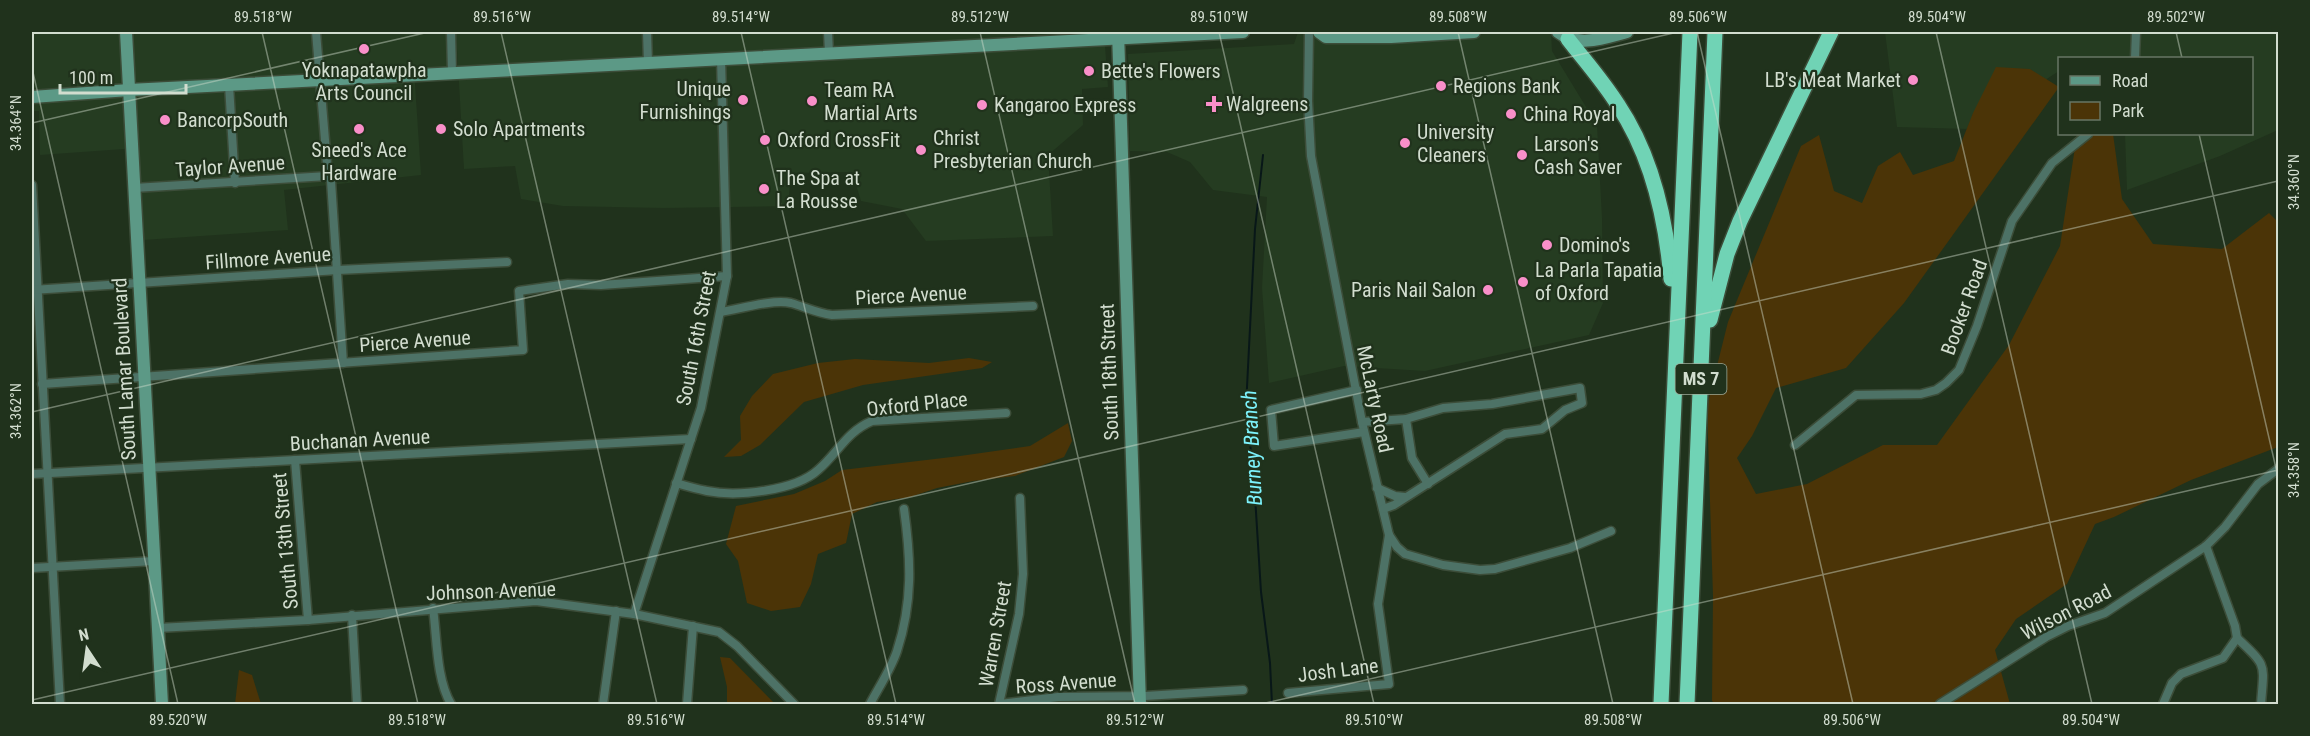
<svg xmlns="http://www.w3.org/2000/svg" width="2310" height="736" viewBox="0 0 2310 736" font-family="'Roboto Condensed',sans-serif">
<rect width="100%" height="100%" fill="#20321c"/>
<g fill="#253c21">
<path d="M32,32H446L448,67L414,69L421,175L284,190L288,230L143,240L138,148L40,155L39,111H32Z"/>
<path d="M456,32H1104L1108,87L1082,89L1083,125L1048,155L1053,236L926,241L902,209L861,201L852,172L791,173L788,206L664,208L563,206L521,199L515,166L464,169Z"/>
<path d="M1298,32H1551L1552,51L1597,125L1602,218L1603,303L1589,335L1425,371L1344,366L1269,383L1262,288L1267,197L1213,190L1190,162L1167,152L1130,151L1128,54L1294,44Z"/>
<path d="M1885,32H2278V130L2220,156L2127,190L2125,134H2252V58H2060L2059,71L1969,129L1897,127Z"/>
</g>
<g fill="#4b3407">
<path d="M1996,67L2030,69L2059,87L1904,303L1846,368L1776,388L1752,436L1737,458L1756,494L1807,484L1883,445H1937L2009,345L2060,246L2077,134H2113L2122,199L2153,244L2222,249L2269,213L2278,222V447L2191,480L2114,517L2095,524L2067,584L2016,619L1995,650L2010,704H1716L1712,701L1713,596L1707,406L1728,322L1801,146L1819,135L1834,191L1862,203L1878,166L1900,152L1913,175L1954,161L1973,113Z"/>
<path d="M969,358L992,362L982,368L863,385L804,402L760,445L741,456L724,457L741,440L740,416L752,396L773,374L818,363L855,359L929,363Z"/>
<path d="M1068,423L1072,441L1064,457L1015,476L973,481L937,488L910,497L877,502L852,514L846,543L818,554L811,584L800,607L771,611L747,603L738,561L726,544L736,506L794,494L825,481L842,470L960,456L1030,446Z"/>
<path d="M720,657L730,658L775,704H727V687Z"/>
<path d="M239,670L252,675L261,704H235Z"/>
</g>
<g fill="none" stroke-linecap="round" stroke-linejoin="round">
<path stroke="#081718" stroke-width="2" d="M1263,155L1255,229L1246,407L1254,480L1261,592L1270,663L1272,704"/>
<g stroke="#3c4d39" stroke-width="11">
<g id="street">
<path d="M316,32L328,176L331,181L343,363"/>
<path d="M451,32L452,73"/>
<path d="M647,32L648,63"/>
<path d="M828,32L829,53"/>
<path d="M1309,32L1308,101L1311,156L1362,422L1389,535L1397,547L1405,554L1443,565L1480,570L1495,569L1570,548L1611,531"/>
<path d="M2135,58L2136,32"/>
<path d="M229,85L235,183"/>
<path d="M32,185L60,704"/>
<path d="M134,188L328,176"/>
<path d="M32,290L338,270L507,262"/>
<path d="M721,312C740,309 772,299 791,303C805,307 817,313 832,315L1033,306"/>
<path d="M42,384L523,350L519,291L568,284L601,285L727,276"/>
<path d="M1357,390L1271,410L1274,446L1364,432"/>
<path d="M1406,419L1412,458L1428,484"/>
<path d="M1362,422L1406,419L1443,408L1492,404L1580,388L1582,403L1565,410L1542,429L1505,434L1394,505L1383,509"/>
<path d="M1795,445L1856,395L1921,394L1936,390L1946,383L1959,370L1977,326L2012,221L2052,163L2088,134"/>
<path d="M295,460L308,620"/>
<path d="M32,474L691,439"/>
<path d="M676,483C686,486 697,489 707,491C737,497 795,491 818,470C838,453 846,432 872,421L1006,413"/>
<path d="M1377,488L1395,496L1405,497"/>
<path d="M32,568L154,561"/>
<path d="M433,608C437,637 436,679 451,704"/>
<path d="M634,614L701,408L727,276L721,59"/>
<path d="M352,615L357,704"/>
<path d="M158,628L308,620L536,601L634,614L719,632L737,646L794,704"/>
<path d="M2237,638C2268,667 2264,663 2261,704"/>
<path d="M1288,693L1389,684L1378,604L1389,535"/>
<path d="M603,704L616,611"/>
<path d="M687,704L693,626"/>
<path d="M870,704C879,687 891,669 897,651C913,602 911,559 904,509"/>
<path d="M999,704L1019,614L1023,574L1020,498"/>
<path d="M1000,704L1058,697L1145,696L1243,690"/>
<path d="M1940,704L2046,637L2068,626L2105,613L2206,546L2225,527L2258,484L2278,469"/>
<path d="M2163,704L2172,683L2181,674L2223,658L2237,638L2235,626L2206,546"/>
</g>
</g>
<g stroke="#3c4d39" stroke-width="15">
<g id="secondary">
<path d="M126,32L162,704"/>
<path d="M1118,32L1140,704"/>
<path d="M1319,32L1326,37H1391L1474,32"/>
<path d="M1558,32C1578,48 1604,38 1627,32"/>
<path d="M32,97L129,90L1243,32"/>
</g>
</g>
<g stroke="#3c4d39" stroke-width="18">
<g id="highway">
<path d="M1568,39C1585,61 1603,81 1618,105C1652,156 1666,218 1671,279"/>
<path d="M1710,320L1727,254L1740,221L1831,32"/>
<path d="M1661,704L1690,32"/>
<path d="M1687,704L1715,32"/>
</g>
</g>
<use href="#street" stroke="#4d7266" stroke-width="8"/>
<use href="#secondary" stroke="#5c9986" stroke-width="12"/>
<use href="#highway" stroke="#70d3b5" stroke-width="15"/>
</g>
<path fill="none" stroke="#d2ddcf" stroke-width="1.5" stroke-opacity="0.45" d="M262,32L418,704M501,32L657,704M741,32L896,704M980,32L1135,704M1219,32L1374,704M1458,32L1613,704M1697,32L1853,704M1936,32L2092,704M2176,32L2182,58M32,68L178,704M32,123L429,32M2199,134L2278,477M32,412L1678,32M32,700L2278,181M1261,704L2278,470"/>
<g fill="#f98fc9" stroke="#20321c" stroke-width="2">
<circle cx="364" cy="49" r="6"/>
<circle cx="1089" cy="71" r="6"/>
<circle cx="1913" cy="80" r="6"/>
<circle cx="1441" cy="86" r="6"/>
<circle cx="743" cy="100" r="6"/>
<circle cx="812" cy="101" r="6"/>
<path d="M1211 95h6v6h6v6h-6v6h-6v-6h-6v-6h6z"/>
<circle cx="982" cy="105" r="6"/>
<circle cx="1511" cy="114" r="6"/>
<circle cx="165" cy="120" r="6"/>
<circle cx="359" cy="129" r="6"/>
<circle cx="441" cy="129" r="6"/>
<circle cx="765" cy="140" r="6"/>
<circle cx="1405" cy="143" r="6"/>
<circle cx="921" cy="150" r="6"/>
<circle cx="1522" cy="155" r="6"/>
<circle cx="764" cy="189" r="6"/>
<circle cx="1547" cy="245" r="6"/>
<circle cx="1523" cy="282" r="6"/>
<circle cx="1488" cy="290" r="6"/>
</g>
<g text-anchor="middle" stroke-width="4.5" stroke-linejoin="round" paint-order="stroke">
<rect fill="#20321c" stroke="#9daa99" stroke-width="1.5" x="1675.5" y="364" width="51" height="30" rx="4.5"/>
<g font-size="18" font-weight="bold" fill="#d2ddcf">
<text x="1701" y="385">MS 7</text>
</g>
<g font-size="20" fill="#d2ddcf" stroke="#20321c" text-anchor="start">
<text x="364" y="77" text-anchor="middle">Yoknapatawpha<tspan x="364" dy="23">Arts Council</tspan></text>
<text x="1101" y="78">Bette's Flowers</text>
<text x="1901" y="87" text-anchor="end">LB's Meat Market</text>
<text x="1453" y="93">Regions Bank</text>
<text x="731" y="96" text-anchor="end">Unique<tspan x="731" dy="23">Furnishings</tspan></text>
<text x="824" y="97">Team RA<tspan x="824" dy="23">Martial Arts</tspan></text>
<text x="1226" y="111">Walgreens</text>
<text x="994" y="112">Kangaroo Express</text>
<text x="1523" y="121">China Royal</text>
<text x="177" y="127">BancorpSouth</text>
<text x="453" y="136">Solo Apartments</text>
<text x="1417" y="139">University<tspan x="1417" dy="23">Cleaners</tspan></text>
<text x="933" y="145">Christ<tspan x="933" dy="23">Presbyterian Church</tspan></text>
<text x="777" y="147">Oxford CrossFit</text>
<text x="1534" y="151">Larson's<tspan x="1534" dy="23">Cash Saver</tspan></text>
<text x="359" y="157" text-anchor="middle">Sneed's Ace<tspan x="359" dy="23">Hardware</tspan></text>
<text x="776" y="185">The Spa at<tspan x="776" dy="23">La Rousse</tspan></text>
<text x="1559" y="252">Domino's</text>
<text x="1535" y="277">La Parla Tapatia<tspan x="1535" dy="23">of Oxford</tspan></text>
<text x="1476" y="297" text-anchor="end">Paris Nail Salon</text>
</g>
<g font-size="20" fill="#d2ddcf" stroke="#20321c">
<text transform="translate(230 166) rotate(-4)" y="7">Taylor Avenue</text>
<text transform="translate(268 258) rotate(-4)" y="7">Fillmore Avenue</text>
<text transform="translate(911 295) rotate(-3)" y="7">Pierce Avenue</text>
<text transform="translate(1964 307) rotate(-70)" y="7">Booker Road</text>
<text transform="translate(696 338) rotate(-79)" y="7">South 16th Street</text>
<text transform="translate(415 341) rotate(-4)" y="7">Pierce Avenue</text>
<text transform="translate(124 369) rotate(-93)" y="7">South Lamar Boulevard</text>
<text transform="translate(1109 372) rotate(-92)" y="7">South 18th Street</text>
<text transform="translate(1375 399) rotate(78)" y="7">McLarty Road</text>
<text transform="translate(917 404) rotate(-6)" y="7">Oxford Place</text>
<text transform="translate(360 440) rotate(-3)" y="7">Buchanan Avenue</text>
<text transform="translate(285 541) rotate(-95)" y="7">South 13th Street</text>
<text transform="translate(491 591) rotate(-2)" y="7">Johnson Avenue</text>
<text transform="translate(2066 612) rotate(-27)" y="7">Wilson Road</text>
<text transform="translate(995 634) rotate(-80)" y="7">Warren Street</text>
<text transform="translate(1338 670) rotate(-7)" y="7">Josh Lane</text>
<text transform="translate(1066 683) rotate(-4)" y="7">Ross Avenue</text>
</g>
<g font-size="21" font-style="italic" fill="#7df3fc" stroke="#20321c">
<text transform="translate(1252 448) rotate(-93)" y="7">Burney Branch</text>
</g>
</g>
<rect width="2310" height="736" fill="none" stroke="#20321c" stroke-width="66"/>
<rect x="2058" y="57" width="195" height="78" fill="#20321c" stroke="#677664" stroke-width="1.5"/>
<rect x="2070" y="76" width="30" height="9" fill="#5c9986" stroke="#677664" stroke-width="1.5"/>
<text x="2112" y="87" font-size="18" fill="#d2ddcf">Road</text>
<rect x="2070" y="102" width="30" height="18" fill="#4b3407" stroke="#677664" stroke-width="1.5"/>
<text x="2112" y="117" font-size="18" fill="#d2ddcf">Park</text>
<g transform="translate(87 649) rotate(347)" stroke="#20321c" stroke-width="4.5" paint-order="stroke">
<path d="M0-4.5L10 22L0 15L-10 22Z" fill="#d2ddcf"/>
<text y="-9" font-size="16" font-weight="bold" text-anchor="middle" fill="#d2ddcf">N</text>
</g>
<path d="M60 84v9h126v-9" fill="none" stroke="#d2ddcf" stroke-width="3"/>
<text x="69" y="84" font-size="18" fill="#d2ddcf" stroke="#20321c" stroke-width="4.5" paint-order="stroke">100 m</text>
<rect x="33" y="33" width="2244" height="670" fill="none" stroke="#d2ddcf" stroke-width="2"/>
<g font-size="15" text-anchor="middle" fill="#d2ddcf">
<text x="263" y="22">89.518°W</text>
<text x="502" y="22">89.516°W</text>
<text x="741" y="22">89.514°W</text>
<text x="980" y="22">89.512°W</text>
<text x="1219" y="22">89.510°W</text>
<text x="1458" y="22">89.508°W</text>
<text x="1698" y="22">89.506°W</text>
<text x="1937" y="22">89.504°W</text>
<text x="2176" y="22">89.502°W</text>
<text transform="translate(16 123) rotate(-90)" y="5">34.364°N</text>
<text transform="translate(2294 182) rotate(-90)" y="5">34.360°N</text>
<text transform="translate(16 411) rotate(-90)" y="5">34.362°N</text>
<text transform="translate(2294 470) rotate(-90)" y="5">34.358°N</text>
<text x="178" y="725">89.520°W</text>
<text x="417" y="725">89.518°W</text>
<text x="656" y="725">89.516°W</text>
<text x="896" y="725">89.514°W</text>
<text x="1135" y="725">89.512°W</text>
<text x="1374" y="725">89.510°W</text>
<text x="1613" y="725">89.508°W</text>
<text x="1852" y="725">89.506°W</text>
<text x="2091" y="725">89.504°W</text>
</g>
</svg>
